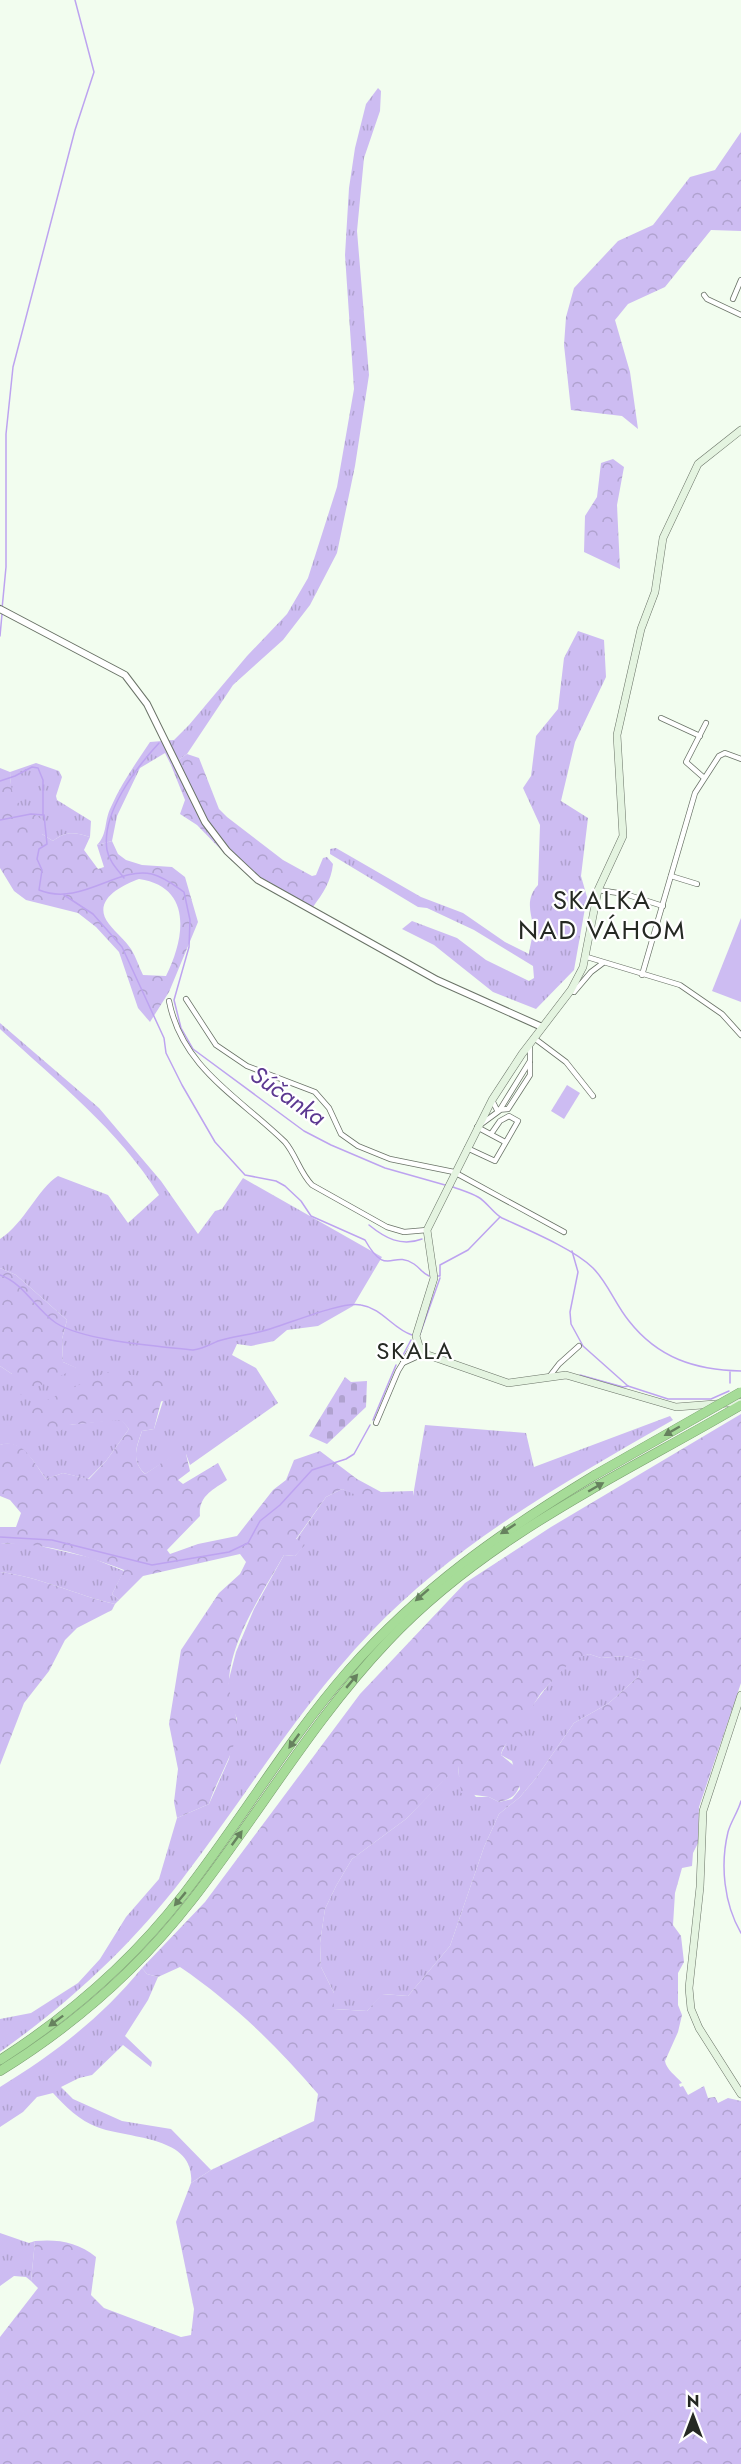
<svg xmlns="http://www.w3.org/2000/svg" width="741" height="2464" viewBox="0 0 741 2464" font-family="Jost,sans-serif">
<defs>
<pattern id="grass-tufts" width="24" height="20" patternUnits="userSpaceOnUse" patternTransform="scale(1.5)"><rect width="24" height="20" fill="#cdbcf2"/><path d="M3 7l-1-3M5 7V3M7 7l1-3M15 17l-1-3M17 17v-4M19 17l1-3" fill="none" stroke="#b0a2cf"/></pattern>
<pattern id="forest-crowns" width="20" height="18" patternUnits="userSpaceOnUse" patternTransform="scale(1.5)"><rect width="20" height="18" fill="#cdbcf2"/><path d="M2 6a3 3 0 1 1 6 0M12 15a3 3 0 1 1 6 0" fill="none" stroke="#b0a2cf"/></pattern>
<pattern id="cemetery-stones" width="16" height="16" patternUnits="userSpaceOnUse" patternTransform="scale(1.5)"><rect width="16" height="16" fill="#cdbcf2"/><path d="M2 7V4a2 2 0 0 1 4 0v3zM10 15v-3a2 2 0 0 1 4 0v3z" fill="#b0a2cf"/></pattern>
</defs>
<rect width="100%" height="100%" fill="#f2fdef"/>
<g fill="url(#grass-tufts)">
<path d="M378,88L381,91L380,111L364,158L357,231L369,375L355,466L337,553L310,605L283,640L233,685L187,754L171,765L165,753L140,768L117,816L112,841L97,845C108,834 104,820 111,807C121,784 136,763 150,742L174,740L189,725L247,656L287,614L308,578L337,487L354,389L345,255L349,188L355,148L366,104Z"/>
<path d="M578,631L604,640L606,677L575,742L561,801L588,818L581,876L587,897L574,970L536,1009L493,992L434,945L402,929L412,921L457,938L486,960L529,981L534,978L533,966L474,930L427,908L418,907L330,854V849L336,848L421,897L463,913L505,942L529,954C530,945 534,933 533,925C530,910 526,898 538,885L540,825L523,788L531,776L536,736L558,709L564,658Z"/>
<path d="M36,763L59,771L62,777L56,796L57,800L91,821L90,837C74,832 66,831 53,841L42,834L28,811L18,805L11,792L10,772Z"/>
<path d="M0,1023L99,1108L161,1181L198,1234L215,1211L222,1209L243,1178L382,1257L353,1306L318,1326L287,1330L274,1341L251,1346L237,1344L232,1355L256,1368L278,1403L190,1465L186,1454L175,1455L145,1474C131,1460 136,1449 142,1431L154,1429L163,1401L68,1425L121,1419L129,1429L106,1461L88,1479L63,1473L46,1479C35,1464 22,1438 0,1445V1366L12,1374L76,1368L63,1362L62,1339L67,1320L16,1275L0,1268V1239C25,1223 38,1188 58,1176L108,1195L128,1223L159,1195C119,1130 55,1080 0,1029Z"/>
<path d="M670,1416L673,1420C565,1482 457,1542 371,1632C299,1707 246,1796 183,1878C131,1946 70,2002 0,2052V2019L31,2013L78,1983L100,1959L126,1917L159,1879L177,1818L209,1804L229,1759L237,1719L229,1699V1679L236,1652L254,1609L284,1555L295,1556L304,1545L296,1540L326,1497L342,1489L352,1492L413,1496L425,1425L526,1433L534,1467Z"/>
<path d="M27,1543L92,1558L124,1571L112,1594L119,1600L115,1604C76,1595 40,1577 0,1572V1544Z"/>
<path d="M589,1654L601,1658L625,1656L646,1661L638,1677L609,1703L574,1723L536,1778L520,1797L499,1814L484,1847L450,1946L408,1996L383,1994L367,2011L334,2009V1993L321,1967L320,1943L325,1909L336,1886L352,1859L406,1819L458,1765L459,1776L476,1797H489L499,1802L512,1799L520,1789L512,1761L501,1755C504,1740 557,1672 571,1660C576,1656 583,1656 589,1654Z"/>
<path d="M142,1968L147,1974L158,1977L148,2000L125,2036L152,2062L151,2067L123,2045L92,2075L79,2078L61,2087L73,2099L122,2121L171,2129L211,2170L191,2183C196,2135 127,2139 97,2127C80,2121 65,2106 53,2093L37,2097L23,2112L0,2127V2087C54,2054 102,2017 142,1968Z"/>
<path d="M0,2233L29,2243L35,2241L31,2281L26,2277L14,2276L0,2286Z"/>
</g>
<g fill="url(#forest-crowns)" fill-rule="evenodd">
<path d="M741,132V231L711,230L665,287L628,304L615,320L630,372L638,429L622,416L571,410L564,345L566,317L574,288L618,241L653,225L690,177L715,170Z"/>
<path d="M613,459L624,467L617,505L620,569L584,552L585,516L597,497L601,463Z"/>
<path d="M187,754L199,758L219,809L227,817L283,860L312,876L316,875L323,858L327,857L333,864C331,882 323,893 313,907L232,861L197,825L180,814L185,800L171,765Z"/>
<path d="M0,768L10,772C11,803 18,804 43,820L42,834L53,841C66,831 74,832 90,837L84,850L98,869L104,867L97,845L112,841L118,854L126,860L142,865L172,867L185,877L198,922L169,992L150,1022L138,1008L119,952L96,927L78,913L26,900L14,891L0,868ZM139,879C193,887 185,938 166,976L143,975C139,967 136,957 131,949C125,940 116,933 109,924C91,901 120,886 139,879Z"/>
<path d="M0,1268L16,1275L67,1320L62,1339L63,1362L77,1368L20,1395L12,1374L0,1366Z"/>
<path d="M107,1372L157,1378L166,1382L154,1429L142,1431C136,1448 131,1460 145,1474L175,1454H186L190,1471L178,1480L183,1484L218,1463L227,1480C213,1490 198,1496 200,1516L167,1550L170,1554L198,1544L237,1536L273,1490L286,1480L294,1460L320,1451L357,1479L381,1492L413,1491V1496L368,1500L342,1489L326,1497L296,1539L305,1545L295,1556L284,1555C264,1590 230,1641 229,1682C228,1701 241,1717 236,1736C231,1760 216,1781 209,1804L177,1818L174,1802L178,1769L169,1724L181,1650L219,1593L240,1574L246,1562L240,1554L143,1576L119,1600L112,1594L124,1570C84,1555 43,1542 0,1544V1527H16L21,1513L10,1500L0,1496V1445C23,1437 34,1463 46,1479L63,1473L89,1479L106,1461L129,1429L121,1420L68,1425L59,1432L28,1417L23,1411Z"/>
<path d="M741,1414V1683L699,1807L698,1843L693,1853L692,1866L682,1868L675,1893L673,1925L681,1936L684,1962L678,1973V2005L682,2015L678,2032L665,2061C666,2069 676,2076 682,2083L679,2084L680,2087L683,2086L688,2095L704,2086L708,2098L715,2097L718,2103L728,2098L741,2101V2464H0V2337L38,2288L31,2281L35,2241C58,2239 78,2242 96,2257L91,2295L104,2308L181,2337L191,2335L194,2309L176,2222L191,2183L211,2170L314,2121L318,2094C276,2045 233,2003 180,1967L158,1977L147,1974L142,1968L205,1902L360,1694L465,1583L551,1527ZM589,1654L601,1658L625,1656L645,1661L638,1677L609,1703L574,1723L536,1778L520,1797L499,1814L484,1847L450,1946L408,1996L382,1994L367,2011L334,2009V1993L321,1967L320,1943L325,1909L336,1886L352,1859L406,1819L458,1766L461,1793L489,1797L499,1802C517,1798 520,1790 522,1772L501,1755C503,1743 511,1739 523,1736L521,1724L541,1693L572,1660Z"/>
<path d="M0,1572C40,1577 76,1595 115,1604L112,1610L77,1628L65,1640L49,1671L24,1703L0,1765Z"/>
</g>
<path fill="url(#cemetery-stones)" d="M345,1377L351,1382L367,1381L366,1407L327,1444L309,1436Z"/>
<g fill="#cdbcf2">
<path d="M741,918V1002L712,991Z"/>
<path d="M567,1085L580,1093L564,1119L551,1111Z"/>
</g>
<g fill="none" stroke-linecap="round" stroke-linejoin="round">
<g stroke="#bda3f0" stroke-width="1.5">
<path d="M2,609L6,567V434L13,367L75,130L94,72L75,0"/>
<path d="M0,636L2,614"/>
<path d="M0,781L15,776L32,767L38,768L43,780V814"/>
<path d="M0,820L31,814L44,815L47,844L39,849L37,859L42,870L39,890C81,907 117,866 152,874C164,877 174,885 184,892L190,920L189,947L174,1000L181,1028L193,1049L304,1131L331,1145L385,1168L445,1185"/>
<path d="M124,878C117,869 109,861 107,850C101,813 136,768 159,743"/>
<path d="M64,895L93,914L122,947L164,1038L166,1053L182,1085L215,1142L245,1175L276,1181L285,1186L301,1201L311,1216L365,1240C387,1279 392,1249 414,1264C420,1268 422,1273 429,1276"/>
<path d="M453,1187C461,1190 471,1193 478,1197C487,1202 493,1213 502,1218C528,1230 574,1249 593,1268C608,1283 615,1304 629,1321C658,1358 695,1370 741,1371"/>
<path d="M369,1225C385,1238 401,1247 422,1239"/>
<path d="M572,1251L578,1272L570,1312L571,1324L583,1346L628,1386L668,1399H711L729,1391"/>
<path d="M0,1275C25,1284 35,1309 56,1323C84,1341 158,1346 193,1350C203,1349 209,1345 218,1341C233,1336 249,1335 263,1331C287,1325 340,1301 361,1305C382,1308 393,1329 412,1335"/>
<path d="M438,1276H440V1265L468,1250L500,1217"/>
<path d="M420,1334L440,1278"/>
<path d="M402,1357L411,1340"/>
<path d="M580,1375L623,1387L628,1386"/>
<path d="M730,1383V1372"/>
<path d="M373,1420L396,1365"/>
<path d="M0,1537L52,1540L152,1565L229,1552L248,1543L260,1521L280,1505L312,1470L346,1459L354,1454L370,1425"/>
<path d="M741,1801C738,1812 731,1821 728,1832C720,1865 724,1904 741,1933"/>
</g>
<g stroke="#6a7367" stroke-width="6">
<g id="minor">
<path d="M704,295L707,299L741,315"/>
<path d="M733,299L741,280"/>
<path d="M661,718L700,736"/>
<path d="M703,777L686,762L706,723"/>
<path d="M671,876L697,884"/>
<path d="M598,890L625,894L663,906"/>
<path d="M587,957L680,985L722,1014L741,1035"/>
<path d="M642,975L695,793L719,756L725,753L741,759"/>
<path d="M571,990L574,992L591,972L603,963"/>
<path d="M186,999L216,1045L247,1066L315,1092L329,1108L341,1134L358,1146L390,1159L454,1172L564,1232"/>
<path d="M169,1001C182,1068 239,1097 285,1142C296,1155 300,1173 312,1185L387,1227L404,1232L427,1230"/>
<path d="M534,1038L566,1062L593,1096"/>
<path d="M492,1100L497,1110L508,1109L530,1075V1063"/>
<path d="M480,1125L499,1111L530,1061V1044"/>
<path d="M477,1127L505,1142"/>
<path d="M467,1148L495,1161L518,1121L509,1116L500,1121L491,1134"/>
<path d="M403,1363L425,1353"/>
<path d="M549,1377L559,1364L579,1346"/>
<path d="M376,1423L398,1371L417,1340"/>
</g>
</g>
<g stroke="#6a7367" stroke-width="8">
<path id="tertiary" d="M0,609L125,675L147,704L205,822L227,851L258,880L437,980L542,1027"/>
</g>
<g stroke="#6a7367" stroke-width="8">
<g id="secondary">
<path d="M741,430L698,464L663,538L655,592L641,629L617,735L623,836L598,890L583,967L571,990L522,1054L492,1100L427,1230L434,1278L416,1336L419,1346L428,1355L508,1383L566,1375L676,1407L741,1402"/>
<path d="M741,1695L703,1811L700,1887L689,1988L691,2009L699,2028L741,2094"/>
</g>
</g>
<g stroke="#799d6f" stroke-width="10">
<g id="motorway">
<path d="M0,2060C70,2015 133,1960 184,1894C241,1821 287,1741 348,1671C421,1588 501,1532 595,1475"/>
<path d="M0,2071C73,2026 139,1968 192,1900C259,1814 313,1720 388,1641C487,1536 618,1477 741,1405"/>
</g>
</g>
<use href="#minor" stroke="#fff" stroke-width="4.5"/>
<use href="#tertiary" stroke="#fff" stroke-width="6"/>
<use href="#secondary" stroke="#e4f4e0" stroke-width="7"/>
<use href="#motorway" stroke="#a6dc98" stroke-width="9"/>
<g stroke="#799d6f" stroke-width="10" stroke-linecap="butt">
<path id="motorway-bridge" d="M595,1475L741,1392"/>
</g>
<use href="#motorway-bridge" stroke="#a6dc98" stroke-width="9"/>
</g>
<defs><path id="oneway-solid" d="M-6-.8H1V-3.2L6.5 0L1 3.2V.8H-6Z" transform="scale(1.5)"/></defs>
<g fill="#66825e">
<use href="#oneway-solid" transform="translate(672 1431) rotate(150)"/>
<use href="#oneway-solid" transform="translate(596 1487) rotate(-30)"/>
<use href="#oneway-solid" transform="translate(508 1529) rotate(147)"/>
<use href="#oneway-solid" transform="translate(422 1595) rotate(139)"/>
<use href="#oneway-solid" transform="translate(352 1681) rotate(-50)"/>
<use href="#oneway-solid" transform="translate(294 1741) rotate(126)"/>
<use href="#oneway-solid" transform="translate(237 1838) rotate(-54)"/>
<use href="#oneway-solid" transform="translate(180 1899) rotate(130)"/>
<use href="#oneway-solid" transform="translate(56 2021) rotate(143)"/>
</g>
<g text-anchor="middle" stroke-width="4.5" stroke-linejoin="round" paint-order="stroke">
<g font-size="24" font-style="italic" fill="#5c3891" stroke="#fff">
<text transform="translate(288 1096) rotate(35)" y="8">Súčanka</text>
</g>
<g font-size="24" letter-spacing="1.5" fill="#252923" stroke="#fff">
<text x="415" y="1359">SKALA</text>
</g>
<g font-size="26" letter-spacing="1.5" fill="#252923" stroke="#fff">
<text x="602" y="909">SKALKA<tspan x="602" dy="30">NAD VÁHOM</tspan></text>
</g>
</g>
<g transform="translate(693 2416)" stroke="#ffffff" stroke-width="4.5" paint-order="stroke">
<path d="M0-4.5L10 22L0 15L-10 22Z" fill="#252923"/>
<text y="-9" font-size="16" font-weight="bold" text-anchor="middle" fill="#252923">N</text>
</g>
</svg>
